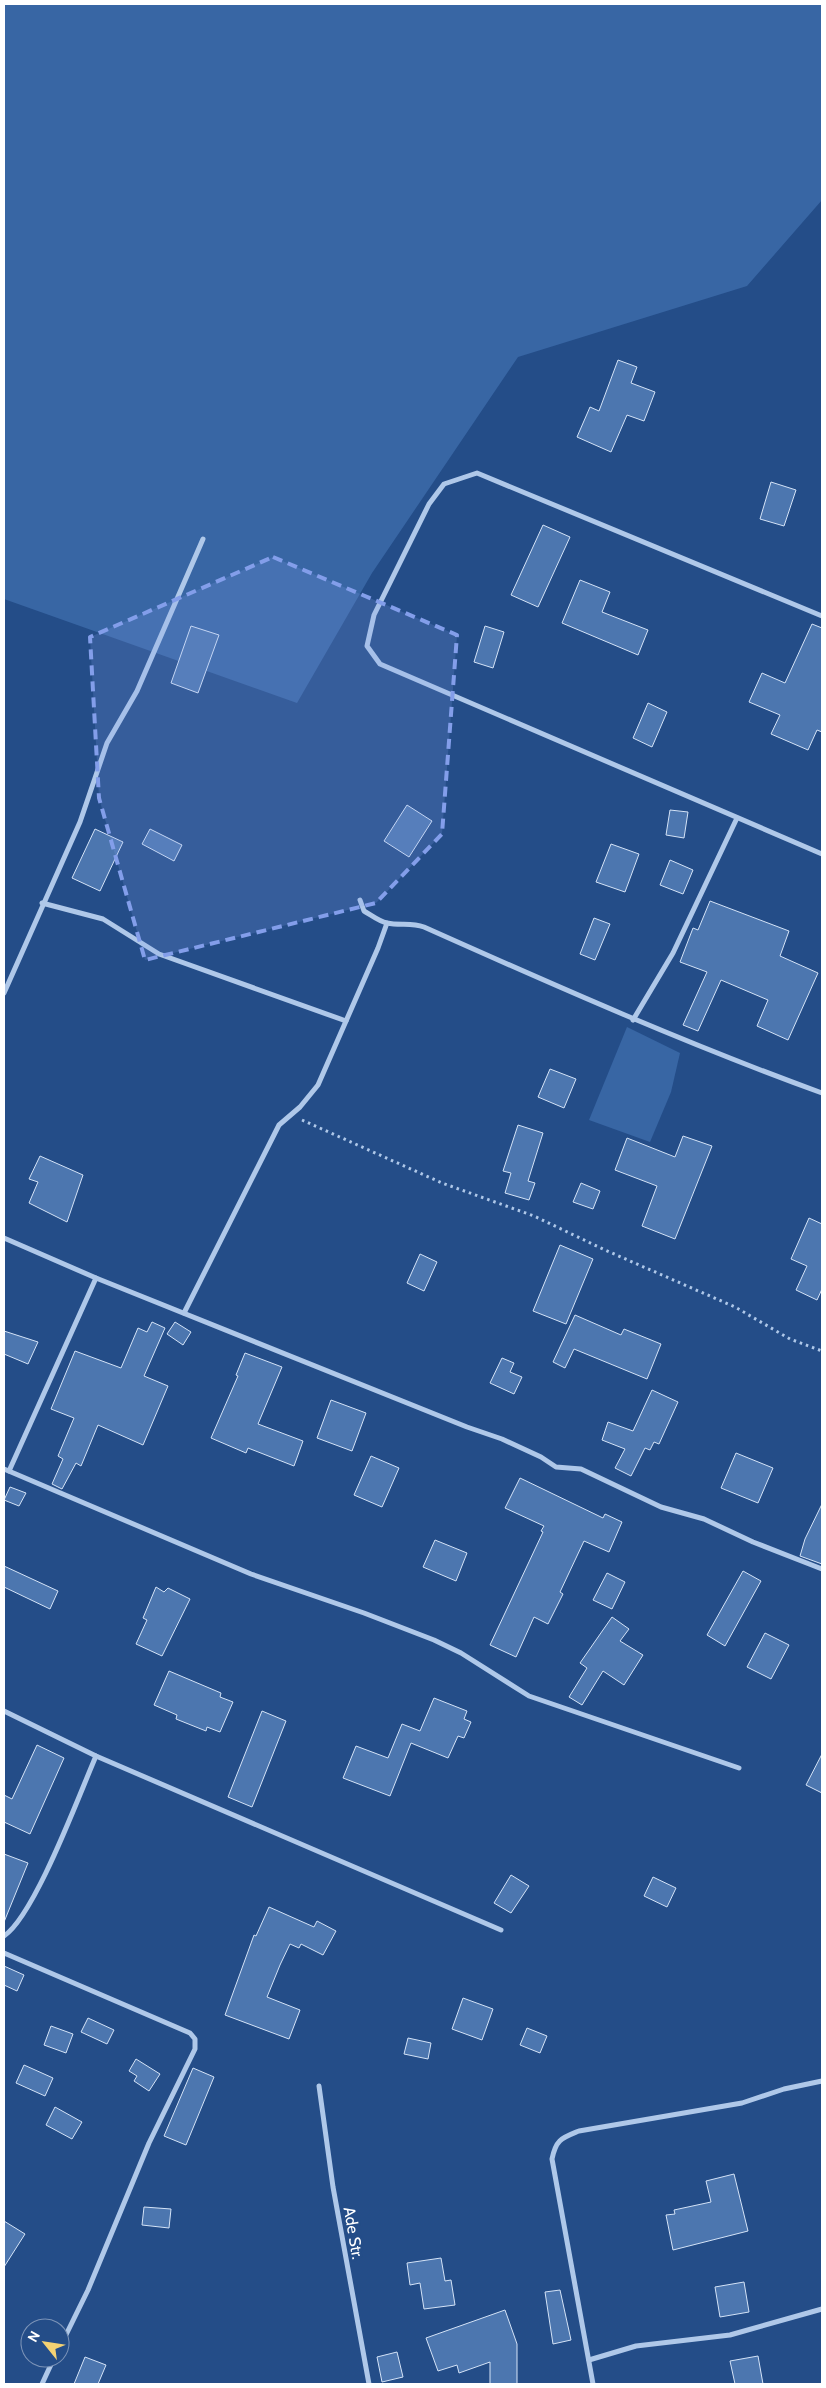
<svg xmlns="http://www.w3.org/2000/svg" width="826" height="2388" viewBox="0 0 826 2388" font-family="Cabin,sans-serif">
<rect width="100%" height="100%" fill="#244d88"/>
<g fill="#3866a4">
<path d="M4,4H822V200L747,286L518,357L372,573L297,703L4,599Z"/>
<path d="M627,1027L680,1053L671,1092L650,1142L589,1120Z"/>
</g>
<g fill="#4c76af" stroke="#d4e3f7">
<path d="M618,360L637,367L631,383L655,392L644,421L627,415L611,452L577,437L590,407L599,411Z"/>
<path d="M771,482L796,490L784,526L760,519Z"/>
<path d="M543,525L570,537L538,607L511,595Z"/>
<path d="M580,580L610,592L602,612L648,630L638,655L562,623Z"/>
<path d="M812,624L822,628V732L817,730L808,750L771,734L780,715L749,702L762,673L785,683Z"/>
<path d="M191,626L219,635L198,693L171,683Z"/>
<path d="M485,626L504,632L493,668L474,662Z"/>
<path d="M648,703L667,712L652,747L633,738Z"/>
<path d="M407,805L432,821L409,857L384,841Z"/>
<path d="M670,810L688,812L684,838L666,835Z"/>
<path d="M95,829L123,842L100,891L72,878Z"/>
<path d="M150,829L182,845L174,861L142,844Z"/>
<path d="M611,844L639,854L625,892L596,882Z"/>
<path d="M670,860L693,870L683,894L660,885Z"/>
<path d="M710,901L789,931L780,956L818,973L788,1040L757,1026L768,1000L721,980L698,1031L683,1025L707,972L680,962L693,928L698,930Z"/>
<path d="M594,918L610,924L595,960L580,954Z"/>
<path d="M550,1069L576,1079L564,1108L538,1097Z"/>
<path d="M518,1125L543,1133L528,1181L535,1183L529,1200L505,1193L511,1173L503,1171Z"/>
<path d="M683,1136L712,1146L675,1239L642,1226L657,1186L615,1170L627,1138L675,1157Z"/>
<path d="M40,1156L83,1175L67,1222L29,1203L38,1182L29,1179Z"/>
<path d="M581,1183L600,1191L593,1209L573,1202Z"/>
<path d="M809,1218L822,1224V1289L817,1300L796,1290L807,1266L791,1259Z"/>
<path d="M560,1245L593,1259L566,1324L533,1311Z"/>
<path d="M420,1254L437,1262L424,1291L407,1283Z"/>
<path d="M575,1315L621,1335L624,1329L661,1344L647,1379L574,1349L565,1368L553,1362Z"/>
<path d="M152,1322L165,1328L144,1376L168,1386L143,1445L98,1425L81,1466L76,1463L62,1489L52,1484L63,1459L58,1456L74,1418L51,1409L75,1351L121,1368L138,1328L147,1332Z"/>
<path d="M175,1322L191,1332L183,1345L167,1334Z"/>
<path d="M4,1331L38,1342L28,1364L4,1354Z"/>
<path d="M245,1353L282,1367L258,1424L303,1441L294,1466L248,1448L246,1453L211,1438L238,1376L236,1375Z"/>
<path d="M502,1358L514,1363L510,1372L522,1377L514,1394L490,1383Z"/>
<path d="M652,1390L678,1402L659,1444L654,1442L650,1450L645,1448L631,1476L615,1468L625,1449L602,1440L608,1422L633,1431Z"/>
<path d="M331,1400L366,1413L352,1451L317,1438Z"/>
<path d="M736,1453L773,1468L758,1503L721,1488Z"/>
<path d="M371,1456L399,1468L382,1507L354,1495Z"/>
<path d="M520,1478L603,1518L605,1514L622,1522L609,1552L584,1541L560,1592L563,1594L548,1624L534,1617L516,1657L490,1645L543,1532L541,1531L544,1526L505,1508Z"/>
<path d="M10,1487L26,1493L19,1506L4,1500Z"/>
<path d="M822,1504V1564L800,1556L805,1539Z"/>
<path d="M435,1540L467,1553L456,1581L423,1567Z"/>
<path d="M4,1566L58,1591L50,1609L4,1587Z"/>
<path d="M743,1571L761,1581L725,1646L707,1635Z"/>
<path d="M607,1573L625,1582L612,1609L593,1600Z"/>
<path d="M156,1587L164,1592L168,1588L190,1599L162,1656L136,1644L147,1620L143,1618Z"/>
<path d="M612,1617L629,1629L620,1641L643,1655L624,1685L603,1671L582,1705L569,1697L587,1668L580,1663Z"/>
<path d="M765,1633L789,1645L771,1679L747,1667Z"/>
<path d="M169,1671L221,1693L220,1697L233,1702L220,1732L207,1727L206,1731L176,1719L177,1715L154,1705Z"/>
<path d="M434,1698L467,1711L464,1719L471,1722L464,1738L458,1736L448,1758L411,1743L390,1796L343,1778L356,1746L388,1758L402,1724L420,1731Z"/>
<path d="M262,1711L286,1721L252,1807L228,1797Z"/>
<path d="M37,1745L64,1758L30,1834L4,1822V1795L12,1799Z"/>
<path d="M822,1754V1793L806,1785Z"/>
<path d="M4,1854L28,1863L4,1922Z"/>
<path d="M511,1875L529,1886L511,1913L494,1903Z"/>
<path d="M653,1877L676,1888L667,1907L644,1896Z"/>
<path d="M269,1907L314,1927L317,1921L336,1931L323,1955L301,1944L299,1948L290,1944L280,1965L267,1997L300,2010L289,2039L225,2015L254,1935L256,1936Z"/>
<path d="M4,1966L24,1975L17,1991L4,1985Z"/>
<path d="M463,1998L493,2009L482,2040L452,2029Z"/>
<path d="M88,2018L114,2030L107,2044L81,2032Z"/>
<path d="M51,2026L73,2034L66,2053L44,2045Z"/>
<path d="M527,2028L547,2036L540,2053L520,2045Z"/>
<path d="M408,2038L431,2043L428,2059L404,2054Z"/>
<path d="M136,2059L160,2074L149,2091L134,2081L137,2076L129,2071Z"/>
<path d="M24,2065L53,2078L45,2096L16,2083Z"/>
<path d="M193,2068L214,2077L186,2145L164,2136Z"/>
<path d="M55,2107L82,2122L72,2139L46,2125Z"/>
<path d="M734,2174L748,2231L673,2250L666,2215L675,2214L674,2210L711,2202L706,2181Z"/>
<path d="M144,2207L171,2209L169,2228L142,2225Z"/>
<path d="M4,2221L25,2234L4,2267Z"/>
<path d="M441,2258L445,2281L451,2280L455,2305L424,2309L420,2283L410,2285L407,2263Z"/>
<path d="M744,2282L749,2312L720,2317L715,2287Z"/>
<path d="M560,2290L571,2340L553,2344L545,2292Z"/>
<path d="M505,2310L517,2344V2384H490V2362L459,2373L457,2365L438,2371L426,2338Z"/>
<path d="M397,2352L403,2377L382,2382L377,2357Z"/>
<path d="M758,2356L763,2384H735L730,2361Z"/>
<path d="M85,2357L106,2365L98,2384H74Z"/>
</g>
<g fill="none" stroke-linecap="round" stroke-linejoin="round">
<path stroke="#afc8e9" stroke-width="3" stroke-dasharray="2.5 4" stroke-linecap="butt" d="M302,1120L442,1183L534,1216L605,1250L735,1307L790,1339L822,1351"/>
<g stroke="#afc8e9" stroke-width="5">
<path d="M822,616L477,473L444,484L429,504L374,615L367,646L380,664L822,854"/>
<path d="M360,900L364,911C371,915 380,922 387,923C400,926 411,922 424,927C556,986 687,1044 822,1093"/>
<path d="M42,903L103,919L159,954L346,1021"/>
<path d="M4,993L80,822L107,743L137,691L203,539"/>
<path d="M633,1020L673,953L737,818"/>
<path d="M4,1238L96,1278L467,1427L502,1439L541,1457L556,1467L581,1469L661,1507L704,1519L753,1542L822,1569"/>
<path d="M184,1313L279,1125L300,1107L318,1085L378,948L387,923"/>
<path d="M4,1469L251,1574L364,1613L434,1640L461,1653L529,1696L739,1768"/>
<path d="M9,1471L96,1278"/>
<path d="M4,1711L96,1756L501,1930"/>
<path d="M4,1936C35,1915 79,1795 96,1756"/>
<path d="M4,1953L190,2033L195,2039V2049L149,2143L88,2290L60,2347"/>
<path d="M319,2086L333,2187L369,2384"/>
<path d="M589,2360L636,2346L730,2335L822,2309"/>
<path d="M42,2384L54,2358"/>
<path d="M593,2384L552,2159C556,2139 562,2138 579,2131L742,2103L784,2089L822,2081"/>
</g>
</g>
<path fill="#839eea" fill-opacity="0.2" stroke="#839eea" stroke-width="4" stroke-dasharray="10 6" stroke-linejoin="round" d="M273,557L457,635L442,834L376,903L145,960L99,798L90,637Z"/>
<g text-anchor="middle" stroke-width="5" stroke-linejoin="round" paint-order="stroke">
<g font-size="16" fill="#fff" stroke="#244d88">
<text transform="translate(354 2233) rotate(80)" y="6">Ade Str.</text>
</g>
</g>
<rect width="826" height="2388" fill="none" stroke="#ffffff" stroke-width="10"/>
<g transform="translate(45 2343) rotate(300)"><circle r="24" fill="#244d88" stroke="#7c94b8"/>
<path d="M0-4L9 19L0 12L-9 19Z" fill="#f4d273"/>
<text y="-8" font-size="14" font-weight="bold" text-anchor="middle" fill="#ffffff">N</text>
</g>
</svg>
